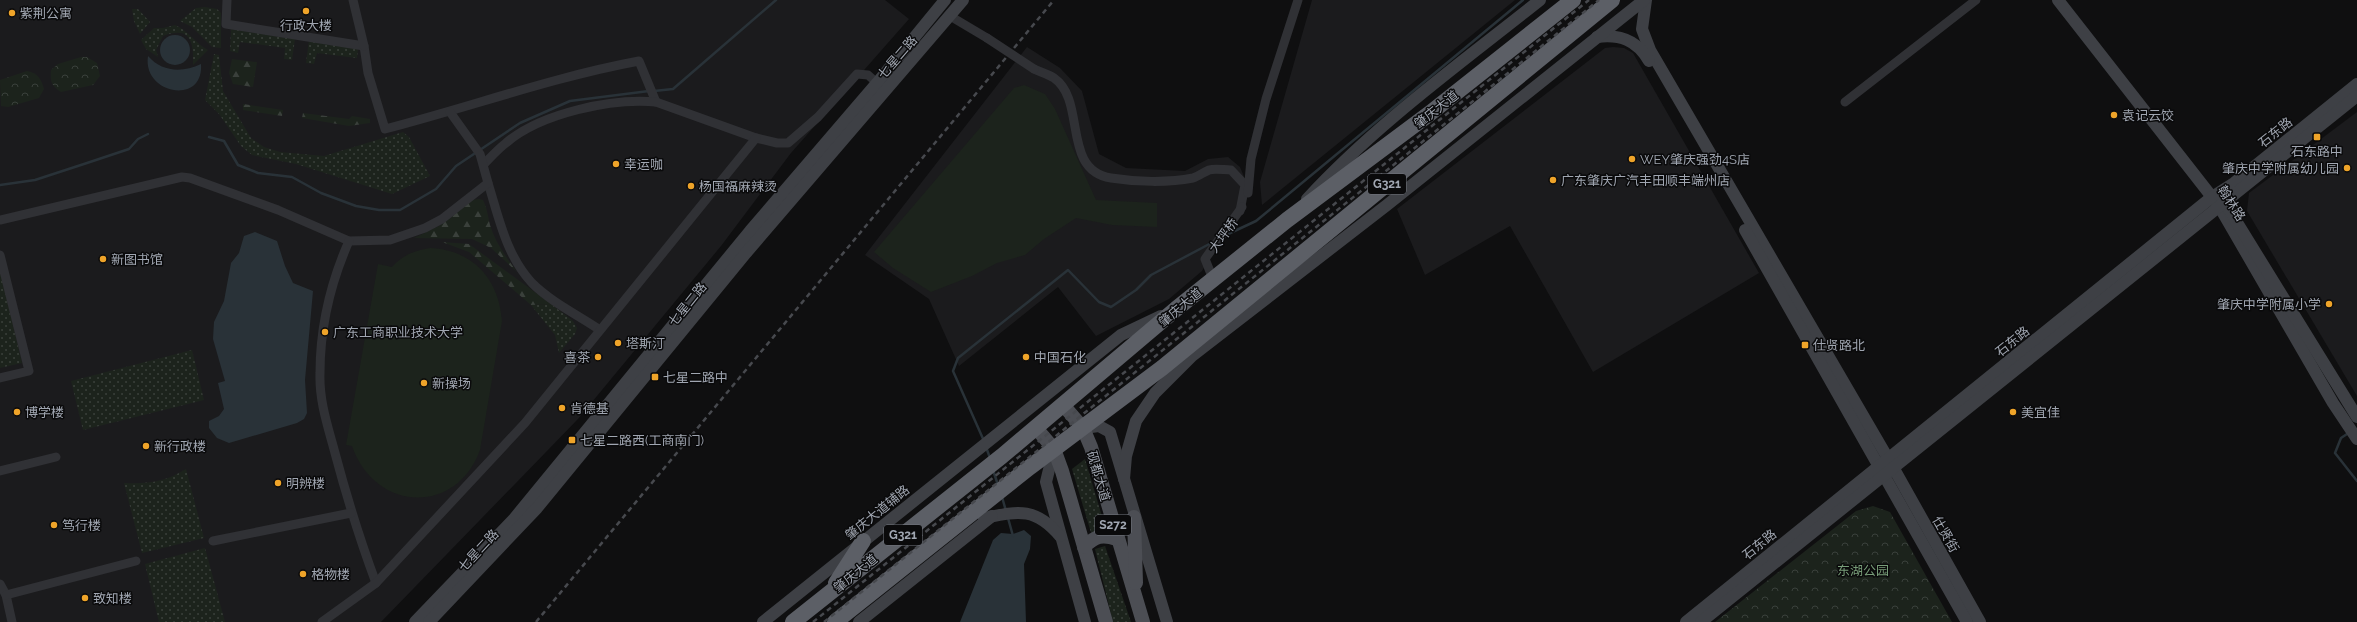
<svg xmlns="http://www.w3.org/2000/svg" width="2357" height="622" viewBox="0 0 2357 622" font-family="Raleway,'Noto Sans SC',sans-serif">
<defs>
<pattern id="grass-dots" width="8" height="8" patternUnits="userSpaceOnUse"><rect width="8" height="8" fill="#1c231c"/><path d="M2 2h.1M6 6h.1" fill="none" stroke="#3a403b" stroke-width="1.8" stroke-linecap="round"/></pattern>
<pattern id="forest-firs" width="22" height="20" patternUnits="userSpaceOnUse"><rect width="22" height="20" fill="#1c231c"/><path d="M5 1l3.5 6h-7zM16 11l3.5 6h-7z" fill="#3a403b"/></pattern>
<pattern id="park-crowns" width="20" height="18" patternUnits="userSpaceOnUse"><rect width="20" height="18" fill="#1c231c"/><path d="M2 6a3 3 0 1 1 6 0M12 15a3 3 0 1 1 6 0" fill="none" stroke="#3a403b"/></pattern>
</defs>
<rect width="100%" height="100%" fill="#0f0f10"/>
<g fill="#1b1b1d">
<path d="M0,0H885L909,19L791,153L721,246L578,419L381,622H0Z"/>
<path d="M1312,0H1515L1262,205L1260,182Z"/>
<path d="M1027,47L1060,68L1082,91L1099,154L1126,168L1185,171L1208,159L1228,157L1240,167L1245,179L1240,208L1202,271L1169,299L1096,336L1058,287L959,366L929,299L865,255Z"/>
<path d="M1613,47L1624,48L1633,53L1759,273L1593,372L1510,226L1425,275L1397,209L1605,48Z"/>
<path d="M2357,112V396L2247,211L2249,193Z"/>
</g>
<g fill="url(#grass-dots)">
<path d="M205,7L217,9L221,13V48L212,47L192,27L180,21L196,8Z"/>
<path d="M132,9H138L150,22L140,34L134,21Z"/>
<path d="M175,25C189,31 195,43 208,50L193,65C194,41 190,26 163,36L156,50L158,57L146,49L141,40L154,28H163Z"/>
<path d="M231,29L295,39L292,60L284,59L285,48L240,42L238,53L230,51Z"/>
<path d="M309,40L358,49L357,58L317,53L314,64L306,63Z"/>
<path d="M214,54L219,55L223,91L251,138L264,147L280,152L324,156L403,132L409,137L430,176L392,194L296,164L252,155L241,146L219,114L205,100Z"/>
<path d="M0,269L22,363L0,368Z"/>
<path d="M551,304L573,321L577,328L575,334L559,353L555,335L531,305Z"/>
<path d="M192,350L204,400L83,430L71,381Z"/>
<path d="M1085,459L1106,530L1092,536L1072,469Z"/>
<path d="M186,469L204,538L142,553L124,483C148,484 165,482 186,469Z"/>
<path d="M1105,546L1131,622H1113L1095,549Z"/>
<path d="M205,548L225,622H159L145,564Z"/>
</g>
<g fill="url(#forest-firs)">
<path d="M232,59L257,62L253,87L233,84L229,73Z"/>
<path d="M243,104L283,110L282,116L243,110Z"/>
<path d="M303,113L349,119L352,116L370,119V123L349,126L302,118Z"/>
<path d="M479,199L483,200C487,208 488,216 490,225C495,242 506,257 517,272L491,248L472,239L414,238L439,226L472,200Z"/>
<path d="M442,242L469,244L551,304L531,305L469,252Z"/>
</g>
<g fill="url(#park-crowns)">
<path d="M81,57H87L97,63L100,76L93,85L61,92C51,86 50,81 51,70L58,64Z"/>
<path d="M27,71C38,73 41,79 44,89L39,98L8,107L1,106L0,80Z"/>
<path d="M1873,506L1890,512L1952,622H1715L1856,511Z"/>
</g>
<g fill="#1c231c">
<path d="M1024,85L1045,94L1055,109L1096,200L1157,203V227L1112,225L1076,218L1044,239L1025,255L997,263L972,276L931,292L893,268L874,252L1014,88Z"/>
<path d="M430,248C473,250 499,279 502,321L480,450C456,516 375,512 352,446L346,445L378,264L392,267C403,255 413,251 430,248Z"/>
</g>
<g fill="#293238">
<circle cx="175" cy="50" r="15"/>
<path d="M148,56C162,72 182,73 201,64C204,106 142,94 148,56Z"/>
<path d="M255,232L277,241L285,266L293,283L313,291L305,380L307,413L304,419L297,423L229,443L217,438L209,428V421L219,416L224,409L218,383L225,381L213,339L214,322L224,301L231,263L239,253L244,236Z"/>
<path d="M1024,530L1031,536L1030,549L1024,564L1026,622H960L993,540L1001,533L1013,534Z"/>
</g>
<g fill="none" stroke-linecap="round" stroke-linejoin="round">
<g stroke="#293238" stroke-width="2.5">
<path d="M654,91L673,89L776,0"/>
<path d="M209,137L224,141L238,165L258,173L292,177L321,193L356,206L379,210H400L436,189L456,166L520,123L570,101L649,91"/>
<path d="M0,185L35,180L87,163L129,149L138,139L148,134"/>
<path d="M1226,235L1256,221L1523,0"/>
<path d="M2347,434L2341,438L2335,453L2357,481"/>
<path d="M984,441L953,371L958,358L1068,270L1099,302L1111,307L1136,290L1151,275L1215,241"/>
<path d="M986,447L990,458"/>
<path d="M993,470L998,485"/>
<path d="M1002,497L1006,511"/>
<path d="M1008,518L1013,536"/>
</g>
<g stroke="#303135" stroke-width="9">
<path d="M227,0L226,24L364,46L368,73L385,129C470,107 553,77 639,61L656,102"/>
<path d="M353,0L364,46"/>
<path d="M950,16L987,38"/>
<path d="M1034,69C1040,72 1048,74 1054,78C1087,101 1061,170 1111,178C1136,182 1168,183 1193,178C1199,176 1204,172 1209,170C1215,168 1224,170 1231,170L1245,185L1240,211"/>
<path d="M1845,102L1976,0"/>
<path d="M484,164C491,157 498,149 506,143C541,113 612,98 656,102L756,138L777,143H788L818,117L857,74L868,75L877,83"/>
<path d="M488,183C499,218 506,255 532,283C551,302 578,315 600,330"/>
<path d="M1248,193L1251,159L1266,99L1298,0"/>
<path d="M0,220L182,177L190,178L278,210L349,241L390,240L425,228L442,219L488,183L480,154L450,112"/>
<path d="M349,241C330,284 320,327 320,373C319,401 328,427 335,453C347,498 360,540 376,583"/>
<path d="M0,255L29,371L0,378"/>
<path d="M1213,279L1205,259L1242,207"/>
<path d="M0,471L56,457"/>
<path d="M213,541L351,513"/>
<path d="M0,584L6,595L12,622"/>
<path d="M6,595L136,561"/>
<path d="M322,622L376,583L525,423L756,138"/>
</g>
<g stroke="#3e4045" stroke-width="12">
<path d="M1646,0L1642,29L1650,50L1893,467L1980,622"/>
<path d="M2058,0L2219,206L2333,403L2357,439"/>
<path d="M1597,37C1620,34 1637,40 1649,61"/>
<path d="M2220,195L2357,417"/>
<path d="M1307,199C1376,124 1461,63 1540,0"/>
<path d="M1745,230L1967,622"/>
<path d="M1083,428L1099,426L1110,432L1167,622"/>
<path d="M1054,449L1046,482L1085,622"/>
<path d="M1124,479L1126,456L1136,421L1155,393L1192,356L1387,205L1644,0"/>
<path d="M984,518C1019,511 1035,507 1060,536"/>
<path d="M415,622L513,520L750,231L877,83L945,0"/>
<path d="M429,622L537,508L746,253L963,0"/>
<path d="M763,622L1121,335L1161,316"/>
<path d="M859,622L992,516"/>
<path d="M1686,622L2212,197L2234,183L2357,84"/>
<path d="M1701,622L2357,96"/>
</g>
<g stroke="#4c4e54" stroke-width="14">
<path d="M1064,406L1083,428L1091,447L1143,622"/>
<path d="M1036,428L1054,449L1062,471L1106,622"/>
<path d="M1134,517L1136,583"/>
<path d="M1084,547C1095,536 1102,534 1117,539"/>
</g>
<g stroke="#5c5f66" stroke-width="16">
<path d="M836,583L863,541"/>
<path d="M793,622L1002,456L1176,309L1287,220L1429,114L1573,0"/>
<path d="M835,622L1030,467L1162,368L1612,0"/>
</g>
<g stroke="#47494e" stroke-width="2.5" stroke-dasharray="5 4" stroke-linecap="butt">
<path d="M536,622L1054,0"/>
<path d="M813,622L1589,0"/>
<path d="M824,622L1599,0"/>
</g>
<path stroke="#303135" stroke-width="9" d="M987,38L1034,69"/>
</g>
<g fill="#efa429" stroke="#0a0a0b" stroke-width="1.5">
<circle cx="306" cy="11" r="4"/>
<circle cx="12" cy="13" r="4"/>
<circle cx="2114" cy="115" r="4"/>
<rect x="2313" y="133" width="8" height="8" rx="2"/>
<circle cx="1632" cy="159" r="4"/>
<circle cx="616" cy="164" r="4"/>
<circle cx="2347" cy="168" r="4"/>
<circle cx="1553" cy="180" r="4"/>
<circle cx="691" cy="186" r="4"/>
<circle cx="103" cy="259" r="4"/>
<circle cx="2329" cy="304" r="4"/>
<circle cx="325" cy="332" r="4"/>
<circle cx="618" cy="343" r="4"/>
<rect x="1801" y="341" width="8" height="8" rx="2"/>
<circle cx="598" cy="357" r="4"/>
<circle cx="1026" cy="357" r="4"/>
<rect x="651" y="373" width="8" height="8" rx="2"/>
<circle cx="424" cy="383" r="4"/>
<circle cx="562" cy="408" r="4"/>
<circle cx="17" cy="412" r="4"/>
<circle cx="2013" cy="412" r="4"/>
<rect x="568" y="436" width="8" height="8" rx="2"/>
<circle cx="146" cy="446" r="4"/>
<circle cx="278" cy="483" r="4"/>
<circle cx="54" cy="525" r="4"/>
<circle cx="303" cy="574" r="4"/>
<circle cx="85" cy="598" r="4"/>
</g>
<g text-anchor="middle" stroke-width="3" stroke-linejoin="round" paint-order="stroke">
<g fill="#0a0a0b" stroke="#73777f" stroke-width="1">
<rect x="1368" y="174" width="38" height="20" rx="3"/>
<rect x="1095" y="515" width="36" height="20" rx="3"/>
<rect x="884" y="525" width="38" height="20" rx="3"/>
</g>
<g font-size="12" font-weight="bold" fill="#a0a6b1">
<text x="1387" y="188">G321</text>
<text x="1113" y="529">S272</text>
<text x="903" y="539">G321</text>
</g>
<g font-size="13" fill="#a0a6b1" stroke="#0a0a0b" text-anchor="start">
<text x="20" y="18">紫荆公寓</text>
<text x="306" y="30" text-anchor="middle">行政大楼</text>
<text x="2122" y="120">袁记云饺</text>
<text x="2317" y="156" text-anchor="middle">石东路中</text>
<text x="1640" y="164">WEY肇庆强劲4S店</text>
<text x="624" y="169">幸运咖</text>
<text x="2339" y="173" text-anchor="end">肇庆中学附属幼儿园</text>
<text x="1561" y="185">广东肇庆广汽丰田顺丰端州店</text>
<text x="699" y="191">杨国福麻辣烫</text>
<text x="111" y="264">新图书馆</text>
<text x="2321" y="309" text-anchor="end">肇庆中学附属小学</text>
<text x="333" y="337">广东工商职业技术大学</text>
<text x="626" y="348">塔斯汀</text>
<text x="1813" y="350">仕贤路北</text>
<text x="590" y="362" text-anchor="end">喜茶</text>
<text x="1034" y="362">中国石化</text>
<text x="663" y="382">七星二路中</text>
<text x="432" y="388">新操场</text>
<text x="570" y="413">肯德基</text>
<text x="25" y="417">博学楼</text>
<text x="2021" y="417">美宜佳</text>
<text x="580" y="445">七星二路西(工商南门)</text>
<text x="154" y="451">新行政楼</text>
<text x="286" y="488">明辨楼</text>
<text x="62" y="530">笃行楼</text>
<text x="311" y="579">格物楼</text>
<text x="93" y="603">致知楼</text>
</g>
<g font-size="13" fill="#a0a6b1" stroke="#0a0a0b">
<text transform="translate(897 57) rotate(-49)" y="5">七星二路</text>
<text transform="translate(1436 109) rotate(-38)" y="5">肇庆大道</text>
<text transform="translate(2275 132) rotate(-39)" y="5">石东路</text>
<text transform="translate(2232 203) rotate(57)" y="5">翰林路</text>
<text transform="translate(1223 235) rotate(-54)" y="5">大坪桥</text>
<text transform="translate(687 304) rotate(-51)" y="5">七星二路</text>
<text transform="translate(1180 307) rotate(-40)" y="5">肇庆大道</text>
<text transform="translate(2012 341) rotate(-39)" y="5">石东路</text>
<text transform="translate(1099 476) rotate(74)" y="5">砚都大道</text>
<text transform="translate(877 512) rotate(-39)" y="5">肇庆大道辅路</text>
<text transform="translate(1946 534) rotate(60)" y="5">仕贤街</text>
<text transform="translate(1759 544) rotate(-39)" y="5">石东路</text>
<text transform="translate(478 550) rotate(-47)" y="5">七星二路</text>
<text transform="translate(855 573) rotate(-39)" y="5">肇庆大道</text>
</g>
<g font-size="13" fill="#779c78" stroke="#0a0a0b">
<text x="1863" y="575">东湖公园</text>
</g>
</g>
</svg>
